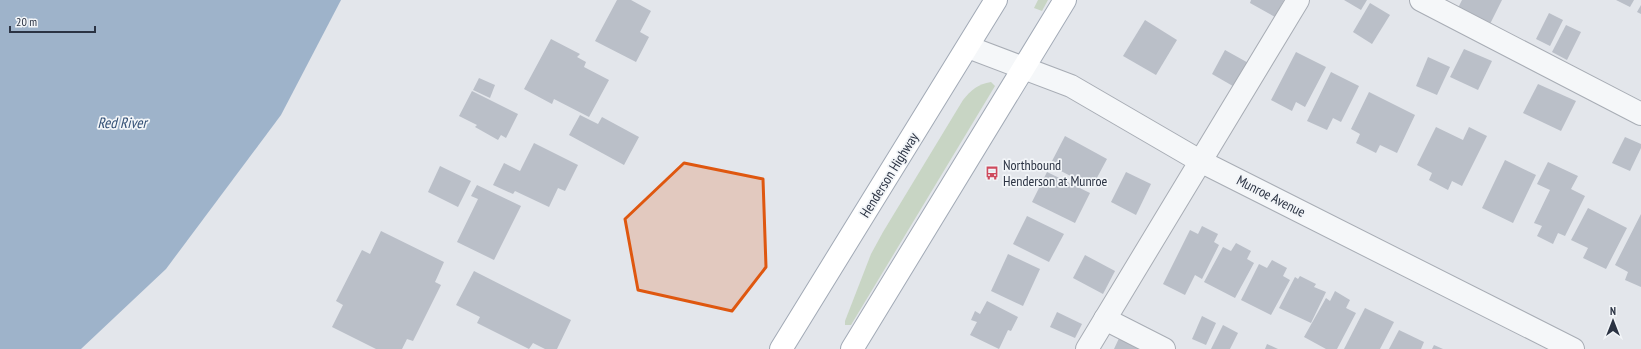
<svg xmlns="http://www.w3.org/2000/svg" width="1641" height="349" viewBox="0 0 1641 349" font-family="'PT Sans Narrow',sans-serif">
<rect width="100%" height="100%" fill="#e3e6eb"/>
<g fill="#c8d5c4">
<path d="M1038,0H1048L1042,11L1034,8Z"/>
<path d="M991,82L995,86L851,325H845V321L871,254L883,232L963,100C971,90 978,84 991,82Z"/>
</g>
<path fill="#9eb3ca" d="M0,0H341L281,115L166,269L81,349H0Z"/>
<g fill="#babfc8">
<path d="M617,0H631L651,11L640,32L649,37L636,62L595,41Z"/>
<path d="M1251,0H1284L1275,17L1250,3Z"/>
<path d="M1344,0H1367L1361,10Z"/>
<path d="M1462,0H1502L1490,24L1458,8Z"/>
<path d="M1616,0H1634L1630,7Z"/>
<path d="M1370,3L1390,15L1372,44L1353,32Z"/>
<path d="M1641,5V14L1637,12Z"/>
<path d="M1549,13L1563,20L1550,46L1536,39Z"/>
<path d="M1145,20L1177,40L1156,75L1123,56Z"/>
<path d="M1566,25L1581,32L1567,60L1552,52Z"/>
<path d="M551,39L580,54L577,57L586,62L584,67L609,80L589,117L554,99L552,104L524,89Z"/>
<path d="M1464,49L1492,61L1478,90L1450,77Z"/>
<path d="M1225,50L1252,65L1238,89L1212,74Z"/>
<path d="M1296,52L1326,67L1305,107L1296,102L1292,111L1271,100Z"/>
<path d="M1428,57L1450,67L1437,95L1416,86Z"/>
<path d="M1331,72L1359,86L1341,122L1333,118L1327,130L1307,121Z"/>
<path d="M479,78L495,85L490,98L473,90Z"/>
<path d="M1538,84L1576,101L1561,131L1523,113Z"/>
<path d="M472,91L518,114L506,138L501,135L498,140L475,127L477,125L459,116Z"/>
<path d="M1369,92L1415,115L1397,153L1380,145L1376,153L1356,143L1360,134L1351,129Z"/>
<path d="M580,115L598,124L602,117L639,137L624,165L569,135Z"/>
<path d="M1436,127L1463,140L1469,127L1487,136L1462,186L1452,181L1448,190L1429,180L1432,173L1417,165Z"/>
<path d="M1065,136L1107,159L1092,187L1055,168L1058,164L1052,161Z"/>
<path d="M1625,137L1641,144V148L1630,171L1612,163Z"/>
<path d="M534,143L578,165L565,191L558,188L549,207L515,191L513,194L493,185L504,163L520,171Z"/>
<path d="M1505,160L1536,175L1513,223L1482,208Z"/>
<path d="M1548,162L1578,176L1571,189L1585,196L1565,236L1558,233L1553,244L1537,236L1542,226L1534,223L1550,190L1537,184Z"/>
<path d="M440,166L471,181L458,207L428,192Z"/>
<path d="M1047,172L1090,193L1075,223L1032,202Z"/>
<path d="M1126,172L1151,184L1136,215L1111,202Z"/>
<path d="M477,185L521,206L494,260L457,242L478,199L471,196Z"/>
<path d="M1588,208L1627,228L1606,269L1583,258L1588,248L1571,240Z"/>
<path d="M1641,214V287L1625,280L1628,272L1615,265Z"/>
<path d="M1027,216L1064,234L1049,262L1013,244Z"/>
<path d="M1202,226L1218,234L1214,242L1219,245L1202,279L1195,275L1185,295L1163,284L1190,230L1198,234Z"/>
<path d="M381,231L444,262L435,282L441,285L413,341L407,339L402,349H376L332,327L343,305L336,301L362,250L370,254Z"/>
<path d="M1236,243L1251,251L1247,259L1254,263L1235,298L1204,282L1223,247L1231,251Z"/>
<path d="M1008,254L1040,269L1023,306L991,291Z"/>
<path d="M1085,255L1115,271L1103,294L1073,278Z"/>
<path d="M1272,260L1287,268L1283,276L1290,280L1271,315L1241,300L1259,264L1267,268Z"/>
<path d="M474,271L571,320L557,349H545L533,343L529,349L477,323L480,317L456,305Z"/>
<path d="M1300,276L1316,284L1314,287L1326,292L1311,323L1279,308L1295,277L1298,279Z"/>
<path d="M1335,291L1350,300L1346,308L1356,313L1337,349H1326L1304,337L1326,298L1330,301Z"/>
<path d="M987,301L1018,317L1011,331L1008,330L999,349L970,335L977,322L971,320L975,311L980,314Z"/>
<path d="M1365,308L1394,322L1380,349H1344Z"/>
<path d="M1057,312L1082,324L1075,338L1050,327Z"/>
<path d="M1202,316L1216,323L1206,345L1192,339Z"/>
<path d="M1223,325L1238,333L1230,349H1211Z"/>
<path d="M1399,330L1424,342L1421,349H1389Z"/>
<path d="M1121,334L1145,349H1114Z"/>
<path d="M1267,344L1278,349H1265Z"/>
<path d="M1434,345L1443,349H1432Z"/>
</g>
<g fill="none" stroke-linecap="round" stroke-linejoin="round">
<g stroke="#a8adb5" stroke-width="24">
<g id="minor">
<path d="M1421,0L1641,114"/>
<path d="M968,47L1071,86L1200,161L1573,349"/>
<path d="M1105,319L1164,349"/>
<path d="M1087,349L1298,0"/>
</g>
</g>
<g stroke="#a2aab6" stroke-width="24">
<g id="major">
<path d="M781,349L996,0"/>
<path d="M852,349L1065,0"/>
</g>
</g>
<use href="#minor" stroke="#f5f7f9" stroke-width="22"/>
<use href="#major" stroke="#fff" stroke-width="22"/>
</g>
<path fill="#df570f" fill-opacity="0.2" stroke="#df570f" stroke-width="3" stroke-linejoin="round" d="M684,163L763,179L766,267L732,311L638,290L625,219Z"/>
<defs>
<g id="bus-bare" transform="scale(1.08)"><path d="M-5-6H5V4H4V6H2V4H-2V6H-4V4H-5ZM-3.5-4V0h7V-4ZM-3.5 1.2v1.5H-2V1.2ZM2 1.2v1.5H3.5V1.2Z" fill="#ce4a5d" stroke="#f2f5f8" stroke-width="2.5" paint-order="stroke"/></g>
</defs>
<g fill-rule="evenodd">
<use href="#bus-bare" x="992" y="173"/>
</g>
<g text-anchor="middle" stroke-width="3.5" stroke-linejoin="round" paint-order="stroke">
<g font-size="14" fill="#2b3343" stroke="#f2f5f8" text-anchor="start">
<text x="1003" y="170">Northbound<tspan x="1003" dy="16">Henderson at Munroe</tspan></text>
</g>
<g font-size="14" fill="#2b3343" stroke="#f2f5f8">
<text transform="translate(889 175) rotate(-58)" y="5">Henderson Highway</text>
<text transform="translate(1271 196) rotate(27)" y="5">Munroe Avenue</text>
</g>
<g font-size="15" font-style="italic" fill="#355277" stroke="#f2f5f8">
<text x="122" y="128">Red River</text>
</g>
</g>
<g transform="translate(1613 321)" stroke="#f2f5f8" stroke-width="3" paint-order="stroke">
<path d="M0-3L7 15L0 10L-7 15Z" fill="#2b3343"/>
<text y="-6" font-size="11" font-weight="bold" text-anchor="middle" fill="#2b3343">N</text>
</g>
<path d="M10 26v6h85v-6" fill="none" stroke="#2b3343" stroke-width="2"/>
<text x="16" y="26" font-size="12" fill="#2b3343" stroke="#f2f5f8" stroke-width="3" paint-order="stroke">20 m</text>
</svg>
